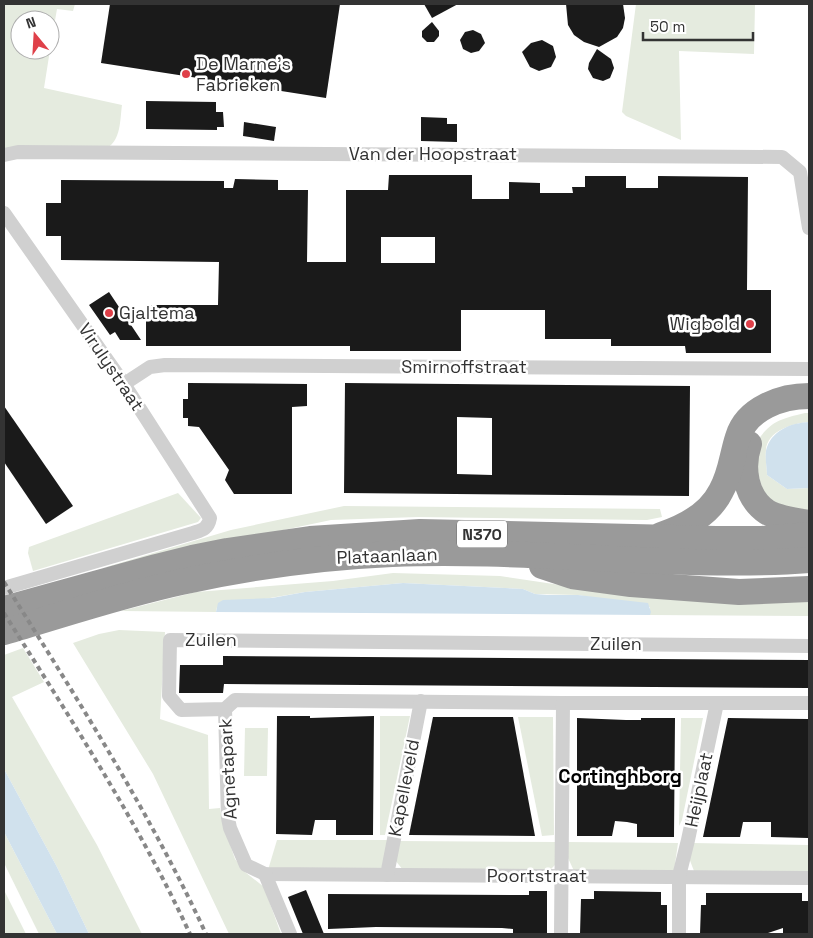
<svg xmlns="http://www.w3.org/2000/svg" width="813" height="938" viewBox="0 0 813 938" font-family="'Space Grotesk',sans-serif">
<rect width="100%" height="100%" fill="#fff"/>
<g fill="#e5ebdf">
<path d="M4,4H75L73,11L57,9L50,49V20H20V50H50L44,88L122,105C120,120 121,140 107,148H4Z"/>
<path d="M636,4H755L754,54L679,51L681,140L626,116L622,112Z"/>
<path d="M805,413H809V422C793,423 767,431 766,450C765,458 767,467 767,475L787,489L809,488V516L766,501L751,451C768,423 775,420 805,413Z"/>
<path d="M178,493L201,518L198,522L33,571L28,553L29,547Z"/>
<path d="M344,506L660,509L662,517L647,520L418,517L331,520L103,568L231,530Z"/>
<path d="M393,573L500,576L594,590L809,597V616L650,615V607L578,595L535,594L523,589L403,583L305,592L217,607L216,612L121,611L196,592L333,581Z"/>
<path d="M119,630L165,632L160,719L208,735L209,809L220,808L222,821L235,859L245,872L264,887L281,934H229L153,774L73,643L99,634Z"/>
<path d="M23,648L44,682L12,697L97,845L142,934H89L57,867L4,769V655Z"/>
<path d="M380,716H410L385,835H380Z"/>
<path d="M518,717H553L554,835L542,836Z"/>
<path d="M681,718H703L682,820L679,826Z"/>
<path d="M245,728H268L267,776H244Z"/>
<path d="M4,832L57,934H39L4,863Z"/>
<path d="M277,840H389L381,870H268Z"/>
<path d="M399,841L556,842L557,863L549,871L403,870L395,860Z"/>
<path d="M568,842L678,843L674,871H574L568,858Z"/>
<path d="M693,843L809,845V872L694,871L689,858Z"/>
<path d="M4,890L26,934H4Z"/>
</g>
<g fill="#d0e1ed">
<path d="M809,422V488L787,489L767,475C767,467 764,454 767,447C774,429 792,423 809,422Z"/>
<path d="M403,583L523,589L535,594L547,595H578L648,603L651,612L650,615L216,612L218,603L223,600L272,598L305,592Z"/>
<path d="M4,769L57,867L89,934H57L4,832Z"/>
</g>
<g fill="#1a1a1a" fill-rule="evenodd">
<path d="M110,4H340L326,98L101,63Z"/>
<path d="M424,4H458L432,18Z"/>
<path d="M566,4H623L625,18L623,28L617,37L599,47L584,42L574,35L568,25Z"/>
<path d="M432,22L439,31V36L434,42H427L422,37V31Z"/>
<path d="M473,30L481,34L485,43L479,51L471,53L463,49L460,40L465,32Z"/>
<path d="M542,40L553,46L556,57L551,67L539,71L530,67L522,52L531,43Z"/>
<path d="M597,49L611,59L614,68L610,78L603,81L593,78L588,69L589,63Z"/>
<path d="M146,101L216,102V112H223L224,127H217V130L146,129Z"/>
<path d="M421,117L447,118V124H457V142L421,141Z"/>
<path d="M244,122L276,127L274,141L243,136Z"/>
<path d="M389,175H472V199H509V182L540,183V193H573L572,187H585V176H626V188H658V176L748,177L747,290H771V353H686L685,346H611V339H545V310H461V351H350V346H146V305H218L219,262L61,260V236H46V203H61V180L224,181V188H233L235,179L278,180V190H308L307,262H346V190H388ZM381,237H435V263H381Z"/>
<path d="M109,292L141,340H120L115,332L110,335L89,305Z"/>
<path d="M188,383L307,384V406L292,407V494H234L225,480L229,470L199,427L188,426V418H183V399H188Z"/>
<path d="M345,383L690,386L689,496L344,493ZM457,417L492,418V475L457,474Z"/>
<path d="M4,406L73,506L46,524L4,462Z"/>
<path d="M223,656L809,660V688L224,684L223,693H179L180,665H223Z"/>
<path d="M277,716H310V718L374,716L373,835H336V820H315L312,835L276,834Z"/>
<path d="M433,717H513L535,836L409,835Z"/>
<path d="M577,718L626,720H641V718H675L674,837H637V824L627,822L615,821L612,836H577Z"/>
<path d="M728,718L808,719V838L771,837V822H743L740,837H703Z"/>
<path d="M306,890L324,934H303L288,897Z"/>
<path d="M529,891H547V934H513V929L502,928L376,927L328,929V894L529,895Z"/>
<path d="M594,891L661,892V905H667V934H580L581,899H594Z"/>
<path d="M706,893H802V901H809V934L783,933V928L765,934H700L701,905H706Z"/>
</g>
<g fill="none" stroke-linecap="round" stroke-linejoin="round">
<g stroke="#d0d0d0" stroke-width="14">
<path d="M4,155L18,152L782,157L800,172L809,228"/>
<path d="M4,213L124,384L210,518C208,529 202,530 193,533L4,588"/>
<path d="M124,384L150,367L165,365L809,369"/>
<path d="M809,646L170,640L169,696L181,710L225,709L235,700L563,703H809"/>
<path d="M225,709L228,818L230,828L246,865L265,874L809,878"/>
<path d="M265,874L290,934"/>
<path d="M387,875L421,701"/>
<path d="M561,934L563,703"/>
<path d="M679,934V876L688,840L717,703"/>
</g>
<g stroke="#9a9a9a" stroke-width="26">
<path d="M749,444C741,467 745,497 767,512C779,519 796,521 809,523"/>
<path d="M661,535C685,527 709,515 721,491C731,474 732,455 738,437C747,408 782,396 809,396"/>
<path d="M542,566L572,576L631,584L739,592L809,589"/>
<path d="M4,609L156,567L192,558L227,551L310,539L420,532L716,539H762L809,535"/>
<path d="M4,632C62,615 121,595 181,582C250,567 321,557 392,554C481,550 573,558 662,561C711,563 760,564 809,560"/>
</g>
<g stroke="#888" stroke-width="4" stroke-dasharray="5 4" stroke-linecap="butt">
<path d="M4,582C76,697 149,811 206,934"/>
<path d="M4,613C70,718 138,822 190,934"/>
</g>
</g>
<g fill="#df4049" stroke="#fff" stroke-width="2">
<circle cx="186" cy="74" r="5"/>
<circle cx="109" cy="313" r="5"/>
<circle cx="750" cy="324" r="5"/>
</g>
<g text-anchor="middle" stroke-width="5" stroke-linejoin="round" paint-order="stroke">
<rect fill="#fff" stroke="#707070" stroke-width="1" x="457" y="520.5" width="50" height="27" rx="4"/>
<g font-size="16" font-weight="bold" fill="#333">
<text x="482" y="540">N370</text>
</g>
<g font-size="18" fill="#333" stroke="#fff" text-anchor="start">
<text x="196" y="70">De Marne's<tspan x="196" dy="21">Fabrieken</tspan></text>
<text x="119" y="319">Gjaltema</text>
<text x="740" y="330" text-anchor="end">Wigbold</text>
</g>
<g font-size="18" fill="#333" stroke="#fff">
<text x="433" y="160">Van der Hoopstraat</text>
<text transform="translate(111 367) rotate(56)" y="6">Virulystraat</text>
<text x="464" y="373">Smirnoffstraat</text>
<text transform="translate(387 556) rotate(-2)" y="6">Plataanlaan</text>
<text x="211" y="646">Zuilen</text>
<text x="616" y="650">Zuilen</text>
<text transform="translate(228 769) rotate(-93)" y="6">Agnetapark</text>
<text transform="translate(404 788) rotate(-79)" y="6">Kapelleveld</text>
<text transform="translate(699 790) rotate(-78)" y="6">Heijplaat</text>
<text x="537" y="882">Poortstraat</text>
</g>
<g font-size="19" font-weight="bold" fill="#000" stroke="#fff">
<text x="620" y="783">Cortinghborg</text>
</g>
</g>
<rect width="813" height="938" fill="none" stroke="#333333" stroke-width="10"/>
<g transform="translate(35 35) rotate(342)"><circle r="24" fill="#ffffff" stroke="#adadad"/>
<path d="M0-4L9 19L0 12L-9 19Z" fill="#df4049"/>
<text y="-8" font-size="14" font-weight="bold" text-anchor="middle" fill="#333333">N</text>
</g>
<path d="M643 32v8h110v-8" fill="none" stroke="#333333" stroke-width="2.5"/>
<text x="650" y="32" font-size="15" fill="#333333" stroke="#ffffff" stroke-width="4" paint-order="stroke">50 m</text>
</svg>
